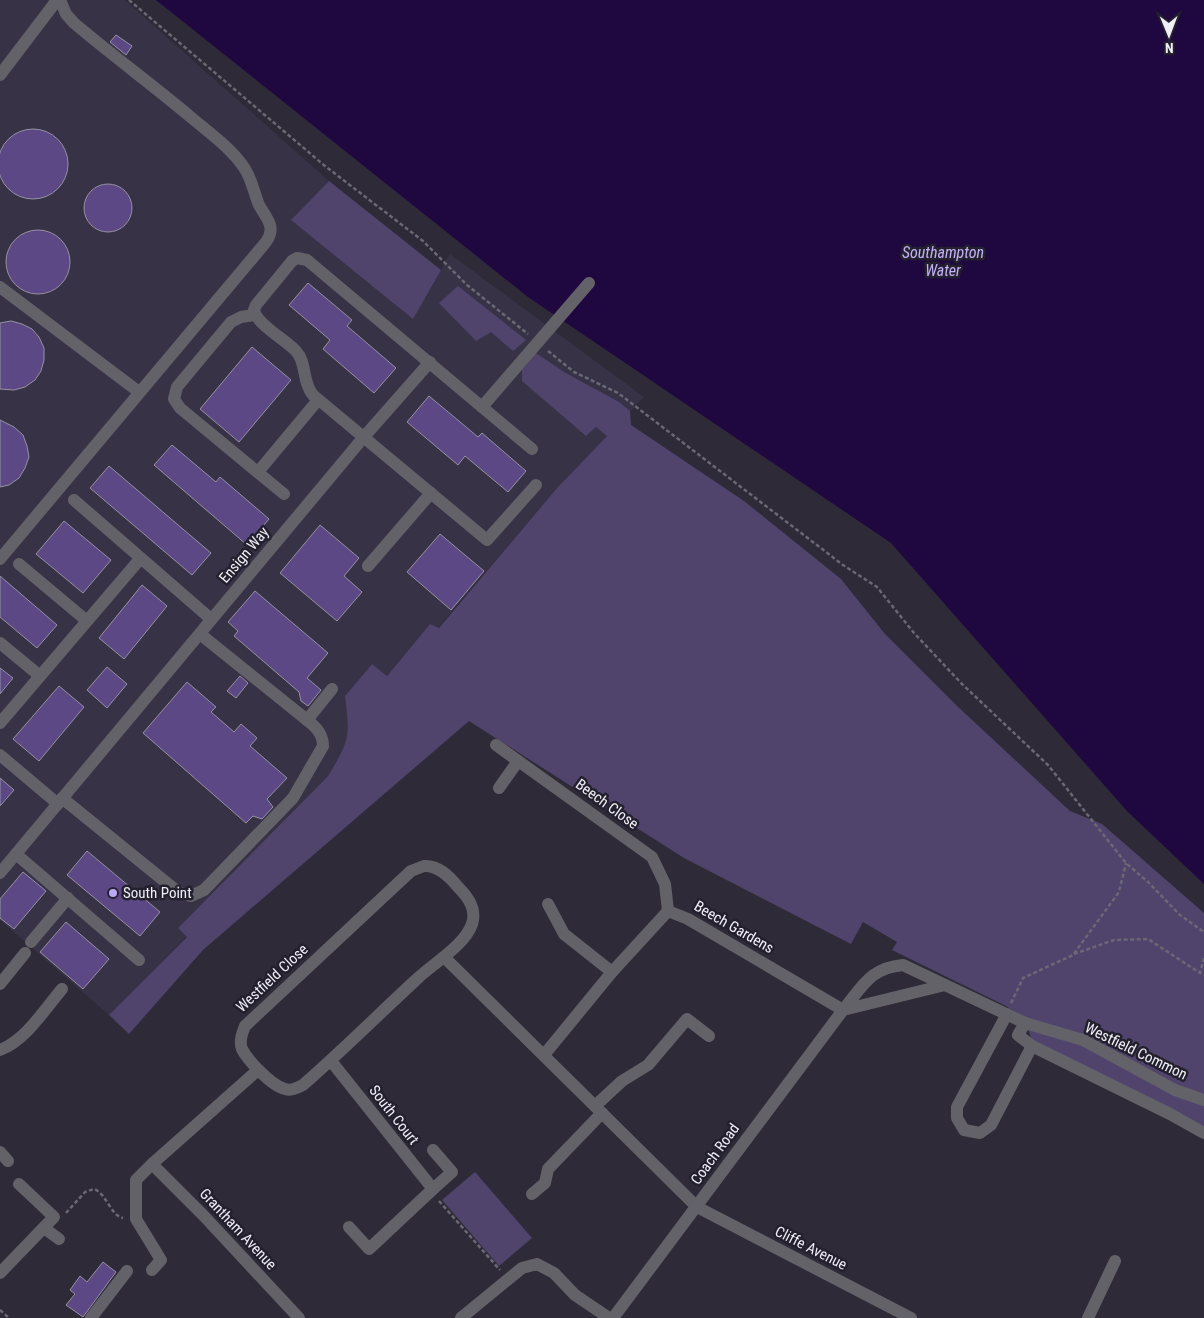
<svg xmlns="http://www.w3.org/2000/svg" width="1204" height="1318" viewBox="0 0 1204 1318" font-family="'Roboto Condensed',sans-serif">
<rect width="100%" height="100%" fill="#2e2a38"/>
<path fill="#373246" d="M0,0H125L329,181L291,220L413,318L450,254L644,397L557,488L438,628L430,624L387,676L371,665L345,696L350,731L346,746L328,776L178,928L187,936L109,1015L0,920Z"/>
<g fill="#50446d">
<path d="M329,181L441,270L413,319L291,220Z"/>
<path d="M458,286L526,340L513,351L491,332L476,341L439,303Z"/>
<path d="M536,353L564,372L619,402L630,411L631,425L744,501L841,579L885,634L956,705L1070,811L1102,824L1204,913V1129L1032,1040L1024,1018L1006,1006L892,950L897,942L863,922L851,944L684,858L469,721L203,950L129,1034L109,1015L187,937L178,928L328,776C350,739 350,738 345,696L372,664L387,676L430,624L439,628L557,488L607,436L596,427L586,436L522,381V370Z"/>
<path d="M475,1172L532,1238L499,1266L442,1200Z"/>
</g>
<path fill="#1f0740" d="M156,0H1204V884L1127,811L891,543L528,297Z"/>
<g fill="#5b4885" stroke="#9692a2">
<path d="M116,35L132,46L126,55L110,42Z"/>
<circle cx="33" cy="164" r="35"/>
<circle cx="108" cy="208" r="24"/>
<circle cx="38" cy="262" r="32"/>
<path d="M308,283L352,320L347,326L396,368L374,393L323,349L330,340L289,305Z"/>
<path d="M11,321L22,324L32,329L39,337L44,348V360L41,371L35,380L25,387L14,390L0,389V323Z"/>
<path d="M252,347L291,380L239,442L200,409Z"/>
<path d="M429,396L478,437L482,433L526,471L508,492L465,456L458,465L407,422Z"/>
<path d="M0,420L14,427L23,435L27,446L29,457L25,468L19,478L9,485L0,487Z"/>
<path d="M172,445L216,482L220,477L269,519L247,545L154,465Z"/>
<path d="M109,466L211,553L192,575L90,488Z"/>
<path d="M64,521L111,560L83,593L36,554Z"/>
<path d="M320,525L359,558L344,576L362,592L337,621L280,573Z"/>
<path d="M440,534L484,571L451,610L407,572Z"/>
<path d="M0,576L57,625L37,648L0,617Z"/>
<path d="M142,585L167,606L124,659L99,638Z"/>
<path d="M255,591L328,653L307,678L321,690L308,706L301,701L299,692L234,636L238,631L228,622Z"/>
<path d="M107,667L127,684L107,708L87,690Z"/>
<path d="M0,668L13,678L0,694Z"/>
<path d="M240,676L248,683L236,698L227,691Z"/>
<path d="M187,682L216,707L211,712L234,732L241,724L257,738L250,746L287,778L267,799L273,807L262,819L253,816L246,823L143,733Z"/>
<path d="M59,686L84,707L39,761L13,739Z"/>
<path d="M0,778L14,790L0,806Z"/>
<path d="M87,851L160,912L140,936L67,875Z"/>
<path d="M23,872L46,891L14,929L0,918V899Z"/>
<path d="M66,922L109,959L83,989L40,952Z"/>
<path d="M103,1262L116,1272L83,1317L66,1305L75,1294L70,1290L80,1276L87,1282Z"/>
</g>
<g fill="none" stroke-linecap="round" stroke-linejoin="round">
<g stroke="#6b6874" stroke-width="2.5" stroke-dasharray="4 2.5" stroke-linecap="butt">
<path d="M129,0L325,166L423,241L467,285L528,334"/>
<path d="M548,351L574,372L618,393L843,565L877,587L914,633L962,684L1048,765L1126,863L1148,882L1180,915L1204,932"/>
<path d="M1074,954L1114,940L1148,939L1200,973"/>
<path d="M1204,958L1200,973L1204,975"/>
<path d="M1011,1003L1023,978L1073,955L1119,892L1126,863"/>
<path d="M439,1201L500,1270"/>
<path d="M66,1213L85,1192L94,1189C107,1194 110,1215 123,1218"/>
<path d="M0,1310L9,1318"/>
</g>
<g stroke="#646269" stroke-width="12">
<path d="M0,75L57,0"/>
<path d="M0,287L139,392"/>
<path d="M254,315L241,317L231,322L177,387L174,399L180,408L284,494"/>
<path d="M482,407L589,283"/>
<path d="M532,449L307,260L297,258L292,261L256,305L254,310C256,324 286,340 296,351C307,363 302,382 313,395L487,540L536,485"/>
<path d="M258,472L318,400"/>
<path d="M74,500L211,619"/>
<path d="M0,559L266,242C277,227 266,218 259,205C254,193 252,180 245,169C232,149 211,134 193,119C154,86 113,56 74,23L66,14L60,0"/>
<path d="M19,564L87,621"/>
<path d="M368,566L431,493"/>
<path d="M200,634L307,720L332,689"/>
<path d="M0,643L40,676"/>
<path d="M0,723L140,559"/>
<path d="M496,745L652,857L665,884L668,911"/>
<path d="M0,755L58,804"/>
<path d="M499,788L518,761"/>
<path d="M62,798L178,892L191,896L204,890L293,798L323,746C323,734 316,727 307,720"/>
<path d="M16,854L139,960"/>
<path d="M424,866C438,865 449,876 458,887C468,897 477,909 472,924C465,945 434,963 418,978C380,1013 343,1050 303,1085C297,1088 292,1091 285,1089C272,1086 248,1061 242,1049C239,1042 242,1033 245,1026L411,871Z"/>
<path d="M0,873L363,438L430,362"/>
<path d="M548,904L564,934L612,972"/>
<path d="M31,942L68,898"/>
<path d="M444,957L697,1207L911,1318"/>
<path d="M0,984L25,953"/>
<path d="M1007,1014L957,1107V1118L964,1130L980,1133L991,1125L1032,1046"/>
<path d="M1025,1023L1083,1040L1175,1090L1204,1100"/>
<path d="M0,1050C26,1040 44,1010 62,989"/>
<path d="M544,1055L612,972L668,911L688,919L843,1010L945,985"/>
<path d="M331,1061L433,1189L369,1249L349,1227"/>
<path d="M258,1070L152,1164L203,1215L299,1318"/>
<path d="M595,1106L622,1081L648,1065L687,1019L709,1036"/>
<path d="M0,1152L8,1161"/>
<path d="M433,1189L452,1172L433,1150"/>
<path d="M532,1194L545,1183L548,1169L602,1113"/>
<path d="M44,1228L59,1239"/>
<path d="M152,1270L161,1260L136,1219V1180L152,1164"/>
<path d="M0,1273L54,1217L19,1184"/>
<path d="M91,1318L127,1271"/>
<path d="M461,1318L522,1268L537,1264L554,1273L575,1295L609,1318"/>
<path d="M613,1318L843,1010C863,986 870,968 903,965L1025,1023L1018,1035L1032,1046L1170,1114L1204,1133"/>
<path d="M1088,1318L1115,1261"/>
</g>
</g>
<circle fill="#bea9f4" stroke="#24212e" stroke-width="2" cx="113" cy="893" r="5"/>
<g text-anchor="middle" stroke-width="5" stroke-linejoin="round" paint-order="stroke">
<g font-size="15" fill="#f0eef7" stroke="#24212e">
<text transform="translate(244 555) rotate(-50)" y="5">Ensign Way</text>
<text transform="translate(607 804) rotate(36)" y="5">Beech Close</text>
<text transform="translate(734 927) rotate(30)" y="5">Beech Gardens</text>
<text transform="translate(272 978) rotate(-43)" y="5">Westfield Close</text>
<text transform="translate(1136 1051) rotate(26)" y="5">Westfield Common</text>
<text transform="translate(394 1115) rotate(52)" y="5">South Court</text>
<text transform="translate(715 1154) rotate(-54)" y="5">Coach Road</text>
<text transform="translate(238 1229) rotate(47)" y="5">Grantham Avenue</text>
<text transform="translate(811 1248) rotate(27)" y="5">Cliffe Avenue</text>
</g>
<g font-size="15" fill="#f0eef7" stroke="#24212e" text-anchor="start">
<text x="123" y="898">South Point</text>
</g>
<g font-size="16" font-style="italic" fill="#c5b1fa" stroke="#24212e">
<text x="943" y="258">Southampton<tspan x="943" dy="18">Water</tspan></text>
</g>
</g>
<g transform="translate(1169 35) rotate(179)" stroke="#24212e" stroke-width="4" paint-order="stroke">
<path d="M0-4L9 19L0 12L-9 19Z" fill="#f0eef7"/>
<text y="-8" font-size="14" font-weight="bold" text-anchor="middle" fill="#f0eef7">N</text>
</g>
</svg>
